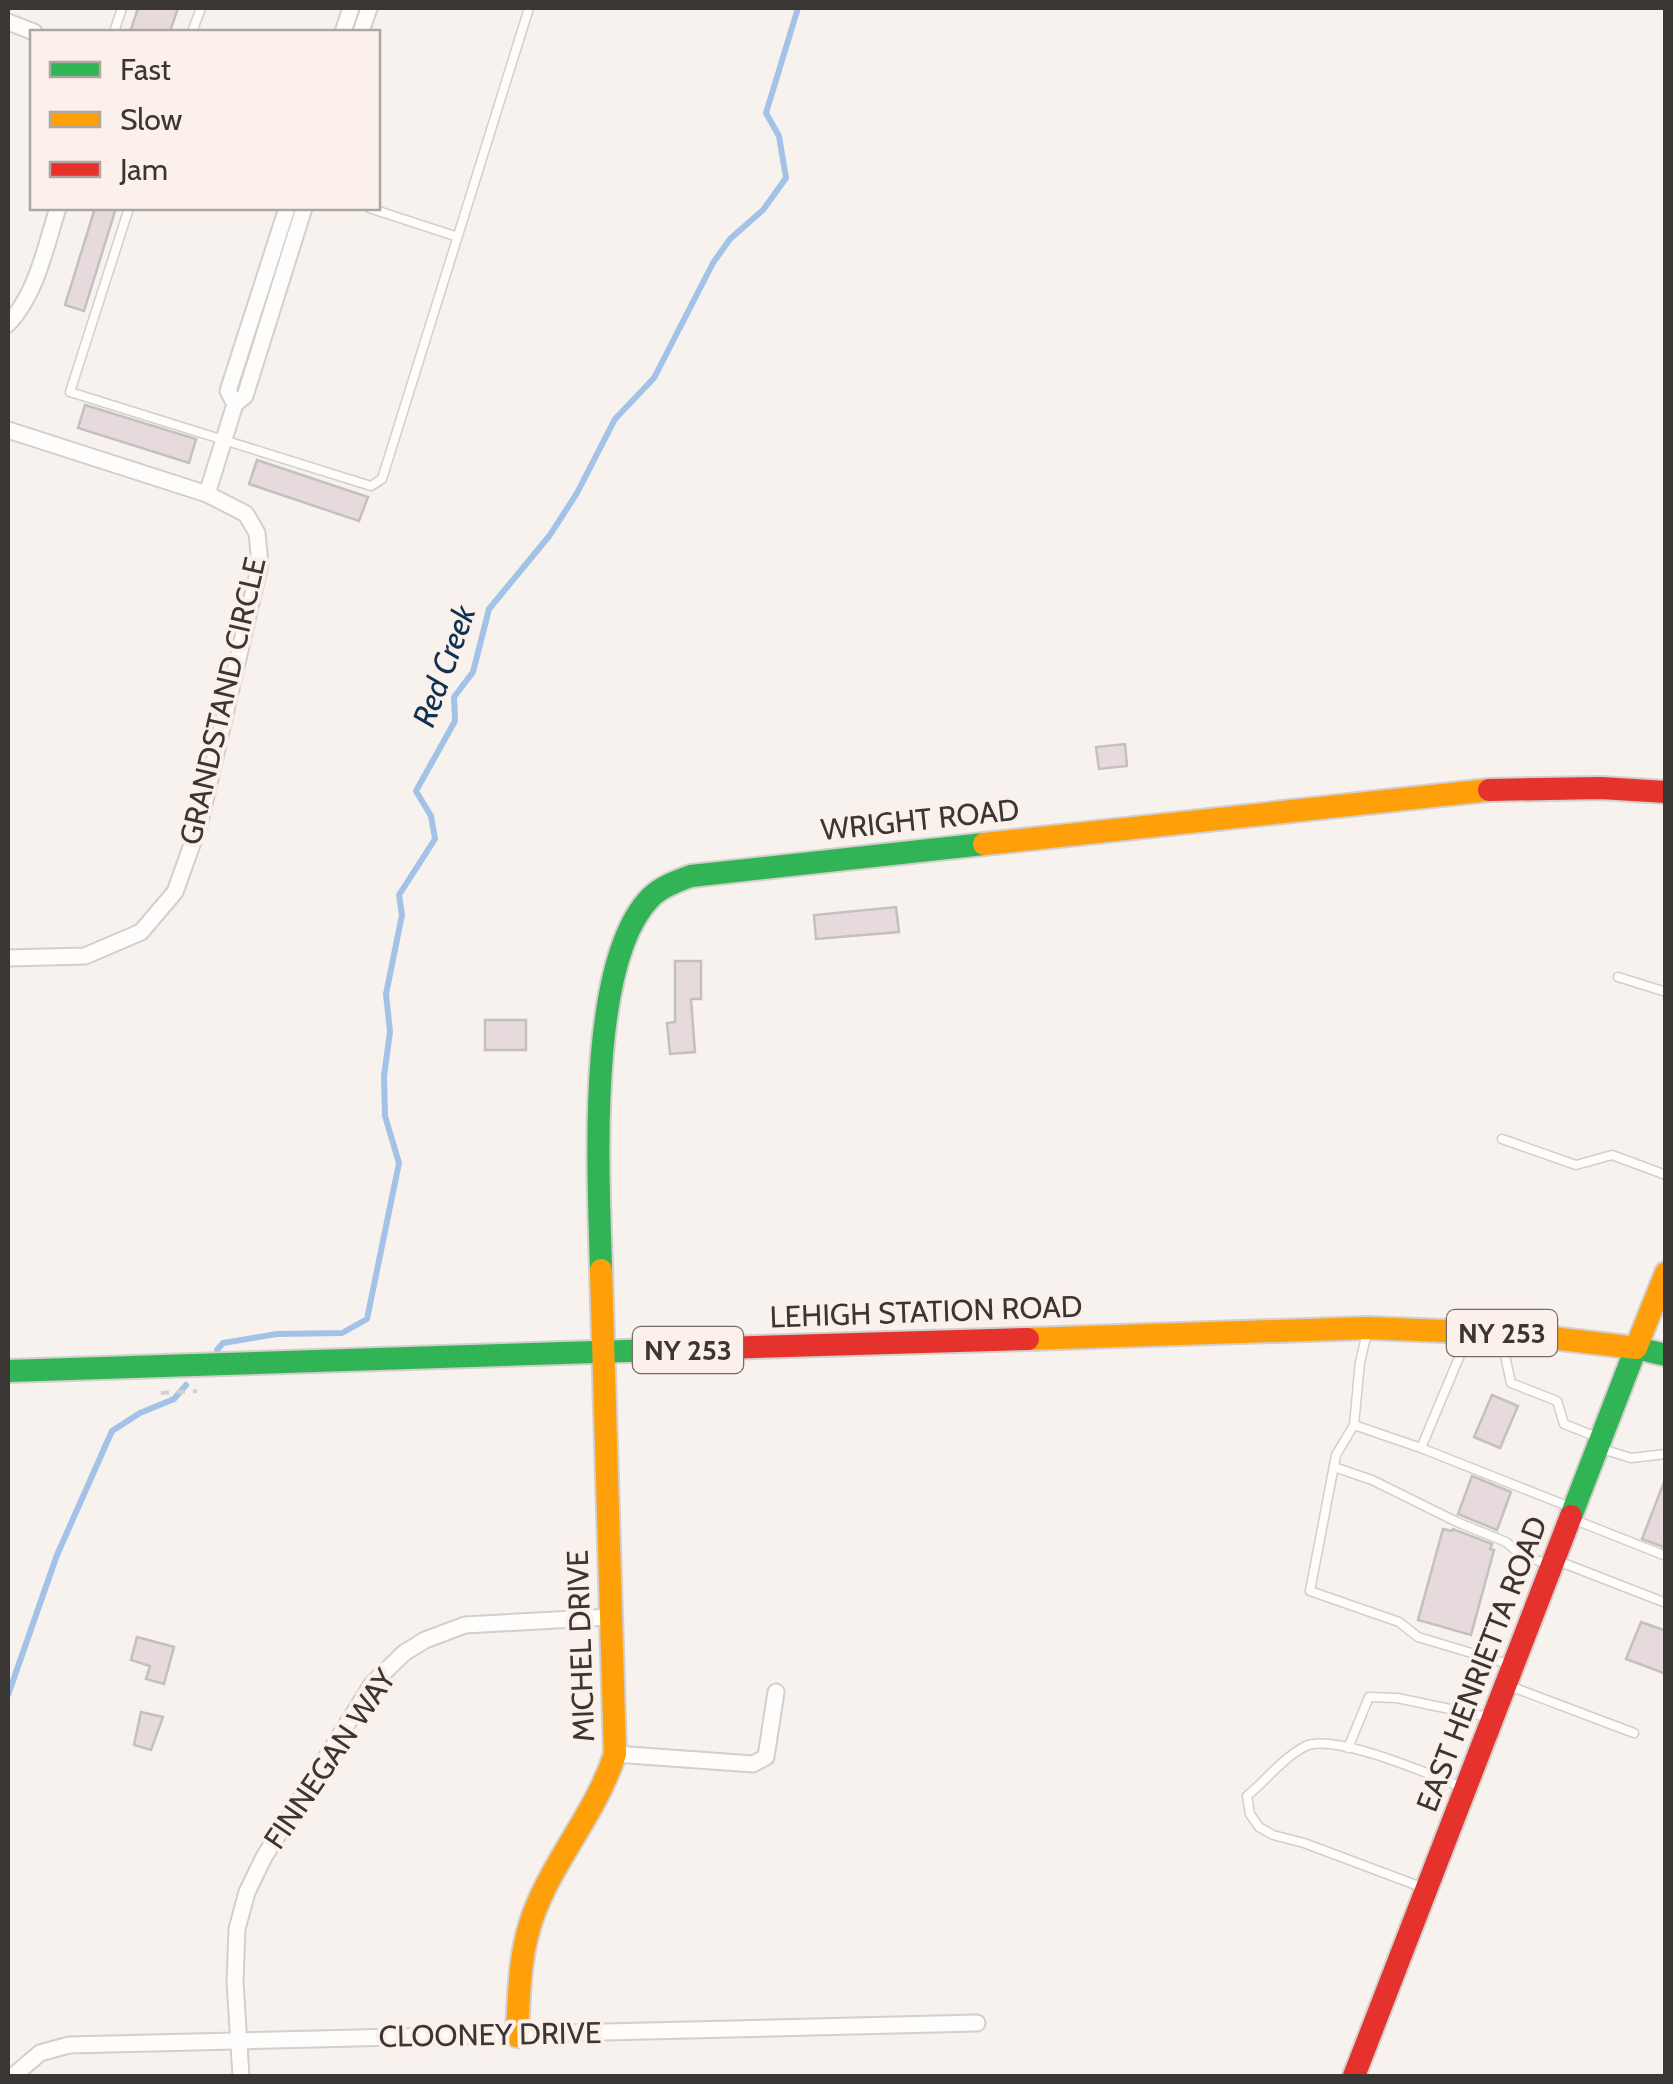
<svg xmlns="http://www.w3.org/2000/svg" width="1673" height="2084" viewBox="0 0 1673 2084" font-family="Cabin,sans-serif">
<rect width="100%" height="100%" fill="#f7f2ee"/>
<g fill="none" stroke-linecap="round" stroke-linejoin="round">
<g stroke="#a2c2e7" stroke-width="6">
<path d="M217,1350L223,1343L277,1334L342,1333L367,1319L399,1163L385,1116L384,1076L390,1032L386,994L402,915L399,895L435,839L431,816L416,791L455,721L454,697L473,672L489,609L550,535L577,493L615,419L654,378L713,263L730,239L763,210L786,178L779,136L766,113L798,8"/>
<path d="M8,1695L57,1555L112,1431L140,1413L174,1399L186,1385"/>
</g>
</g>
<g fill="#e6dadc" stroke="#c4c0bf" stroke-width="2.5">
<path d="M138,8H178L170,32H130Z"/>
<path d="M95,208H116L84,311L65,305Z"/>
<path d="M85,405L196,439L189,463L78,428Z"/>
<path d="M257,460L368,497L359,521L249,484Z"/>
<path d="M1125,744L1127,766L1099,769L1096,747Z"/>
<path d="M896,907L899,932L816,939L814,915Z"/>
<path d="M675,961H701V999H691L695,1052L670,1054L667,1023L675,1022Z"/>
<rect x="485" y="1020" width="41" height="30"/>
<path d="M1492,1395L1518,1406L1500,1448L1474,1437Z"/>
<path d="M1472,1476L1511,1492L1497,1530L1458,1514Z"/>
<path d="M1664,1482L1666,1483V1548L1642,1539Z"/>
<path d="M1443,1529L1452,1531L1453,1529L1492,1544L1490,1549L1494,1550L1471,1635L1418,1620Z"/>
<path d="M1641,1622L1666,1631V1674L1626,1659Z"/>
<path d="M137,1637L174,1647L164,1684L146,1679L150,1666L131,1660Z"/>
<path d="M141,1712L163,1717L151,1750L134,1745Z"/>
</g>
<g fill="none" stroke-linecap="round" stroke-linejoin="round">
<g stroke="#d2cfcc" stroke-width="11">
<g id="lane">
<path d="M114,32L122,8"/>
<path d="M192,32L201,8"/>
<path d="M129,208L70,392L371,486L382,479L529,8"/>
<path d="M369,208L455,236"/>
<path d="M1618,977L1666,992"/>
<path d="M1502,1139L1576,1165L1612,1155L1666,1175"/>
<path d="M1367,1333L1360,1362L1354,1425L1421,1448"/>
<path d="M1468,1336L1421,1448L1570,1507"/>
<path d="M1501,1337L1511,1383L1557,1401L1564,1424L1597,1437"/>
<path d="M1354,1425L1336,1455L1310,1591L1399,1622L1418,1637L1508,1664"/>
<path d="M1602,1449L1631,1458L1666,1454"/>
<path d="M1334,1467L1372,1480L1457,1522L1506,1542L1521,1555L1548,1564"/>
<path d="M1575,1520L1666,1556"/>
<path d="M1558,1561L1666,1603"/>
<path d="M1507,1685L1634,1733"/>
<path d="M1348,1748L1369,1697L1397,1698L1488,1717"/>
<path d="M1424,1888L1304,1843L1273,1835L1259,1827L1250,1814L1247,1796C1265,1781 1285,1756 1306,1746C1335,1733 1431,1775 1462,1787"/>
</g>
</g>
<g stroke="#d2cfcc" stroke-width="19">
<g id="street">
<path d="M8,22L34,32"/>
<path d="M343,32L351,8"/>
<path d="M361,32L369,8"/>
<path d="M287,208L228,391L235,404L245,396L304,208"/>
<path d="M8,324C37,293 45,248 58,208"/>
<path d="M8,430L207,494L246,514L257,533L260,564L200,822L175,892L141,932L85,956L8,958"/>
<path d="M207,494L235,404"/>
<path d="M615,1754L753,1764L766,1757L776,1692"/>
<path d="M13,2076L40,2053L69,2045L977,2023"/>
<path d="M241,2076L235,1982L237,1929L247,1892L264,1857L372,1684L404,1653L425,1640L465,1625L610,1617"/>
</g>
</g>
<g stroke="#d2cfcc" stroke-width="26">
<g id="fast">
<path d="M601,1270C599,1181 585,963 651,897C661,887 677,881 691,876L984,844"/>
<path d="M8,1371L720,1348"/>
<path d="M1571,1516L1636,1348L1666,1355"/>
</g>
</g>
<g stroke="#d2cfcc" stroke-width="26">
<g id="slow">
<path d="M984,844L1489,790"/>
<path d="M1028,1339L1368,1328L1519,1334L1636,1348L1666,1273"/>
<path d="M517,2036C519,1995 519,1952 534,1913C555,1857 596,1813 615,1754L601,1270"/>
</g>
</g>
<g stroke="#d2cfcc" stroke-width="26">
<g id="jam">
<path d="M1489,790L1601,788L1666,792"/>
<path d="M720,1348L1028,1339"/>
<path d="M1354,2076L1571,1516"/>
</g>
</g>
<path stroke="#d3d1cf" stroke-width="4" stroke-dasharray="8 8" stroke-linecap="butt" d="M161,1393L197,1391"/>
<use href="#lane" stroke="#fefdfc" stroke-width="8"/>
<use href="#street" stroke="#fefdfc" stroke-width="15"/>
<use href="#fast" stroke="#30b455" stroke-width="22"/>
<use href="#slow" stroke="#ff9f0a" stroke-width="22"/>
<use href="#jam" stroke="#e5322d" stroke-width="22"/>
</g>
<g text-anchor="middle" stroke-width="8" stroke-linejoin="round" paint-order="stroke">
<g fill="#fbf1ea" stroke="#746e6b" stroke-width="2.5">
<rect x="1447" y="1310" width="110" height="46" rx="8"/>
<rect x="633" y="1327" width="110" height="46" rx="8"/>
</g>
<g font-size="28" font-weight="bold" fill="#3a3634">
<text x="1502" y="1343">NY 253</text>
<text x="688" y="1360">NY 253</text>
</g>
<g font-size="30" fill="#3a3634" stroke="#fbf1ea">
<text transform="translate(223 701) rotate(-77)" y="10">GRANDSTAND CIRCLE</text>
<text transform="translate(920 820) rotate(-6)" y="10">WRIGHT ROAD</text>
<text transform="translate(926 1312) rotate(-2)" y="10">LEHIGH STATION ROAD</text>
<text transform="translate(581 1646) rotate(-92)" y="10">MICHEL DRIVE</text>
<text transform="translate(1482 1664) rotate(-69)" y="10">EAST HENRIETTA ROAD</text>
<text transform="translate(330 1759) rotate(-56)" y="10">FINNEGAN WAY</text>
<text transform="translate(490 2035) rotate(-1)" y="10">CLOONEY DRIVE</text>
</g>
<g font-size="32" font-style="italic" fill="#0f3154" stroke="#fbf1ea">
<text transform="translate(444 666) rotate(-70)" y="11">Red Creek</text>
</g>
</g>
<rect width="1673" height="2084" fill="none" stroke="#3a3634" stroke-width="20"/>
<rect x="30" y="30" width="350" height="180" fill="#fbf1ea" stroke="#aea6a1" stroke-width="2.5"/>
<rect x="50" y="62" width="50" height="15" fill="#30b455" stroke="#aea6a1" stroke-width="2.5"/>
<text x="120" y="80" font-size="30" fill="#3a3634">Fast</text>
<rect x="50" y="112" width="50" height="15" fill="#ff9f0a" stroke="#aea6a1" stroke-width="2.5"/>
<text x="120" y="130" font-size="30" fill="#3a3634">Slow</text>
<rect x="50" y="162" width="50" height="15" fill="#e5322d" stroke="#aea6a1" stroke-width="2.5"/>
<text x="120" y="180" font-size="30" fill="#3a3634">Jam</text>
</svg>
